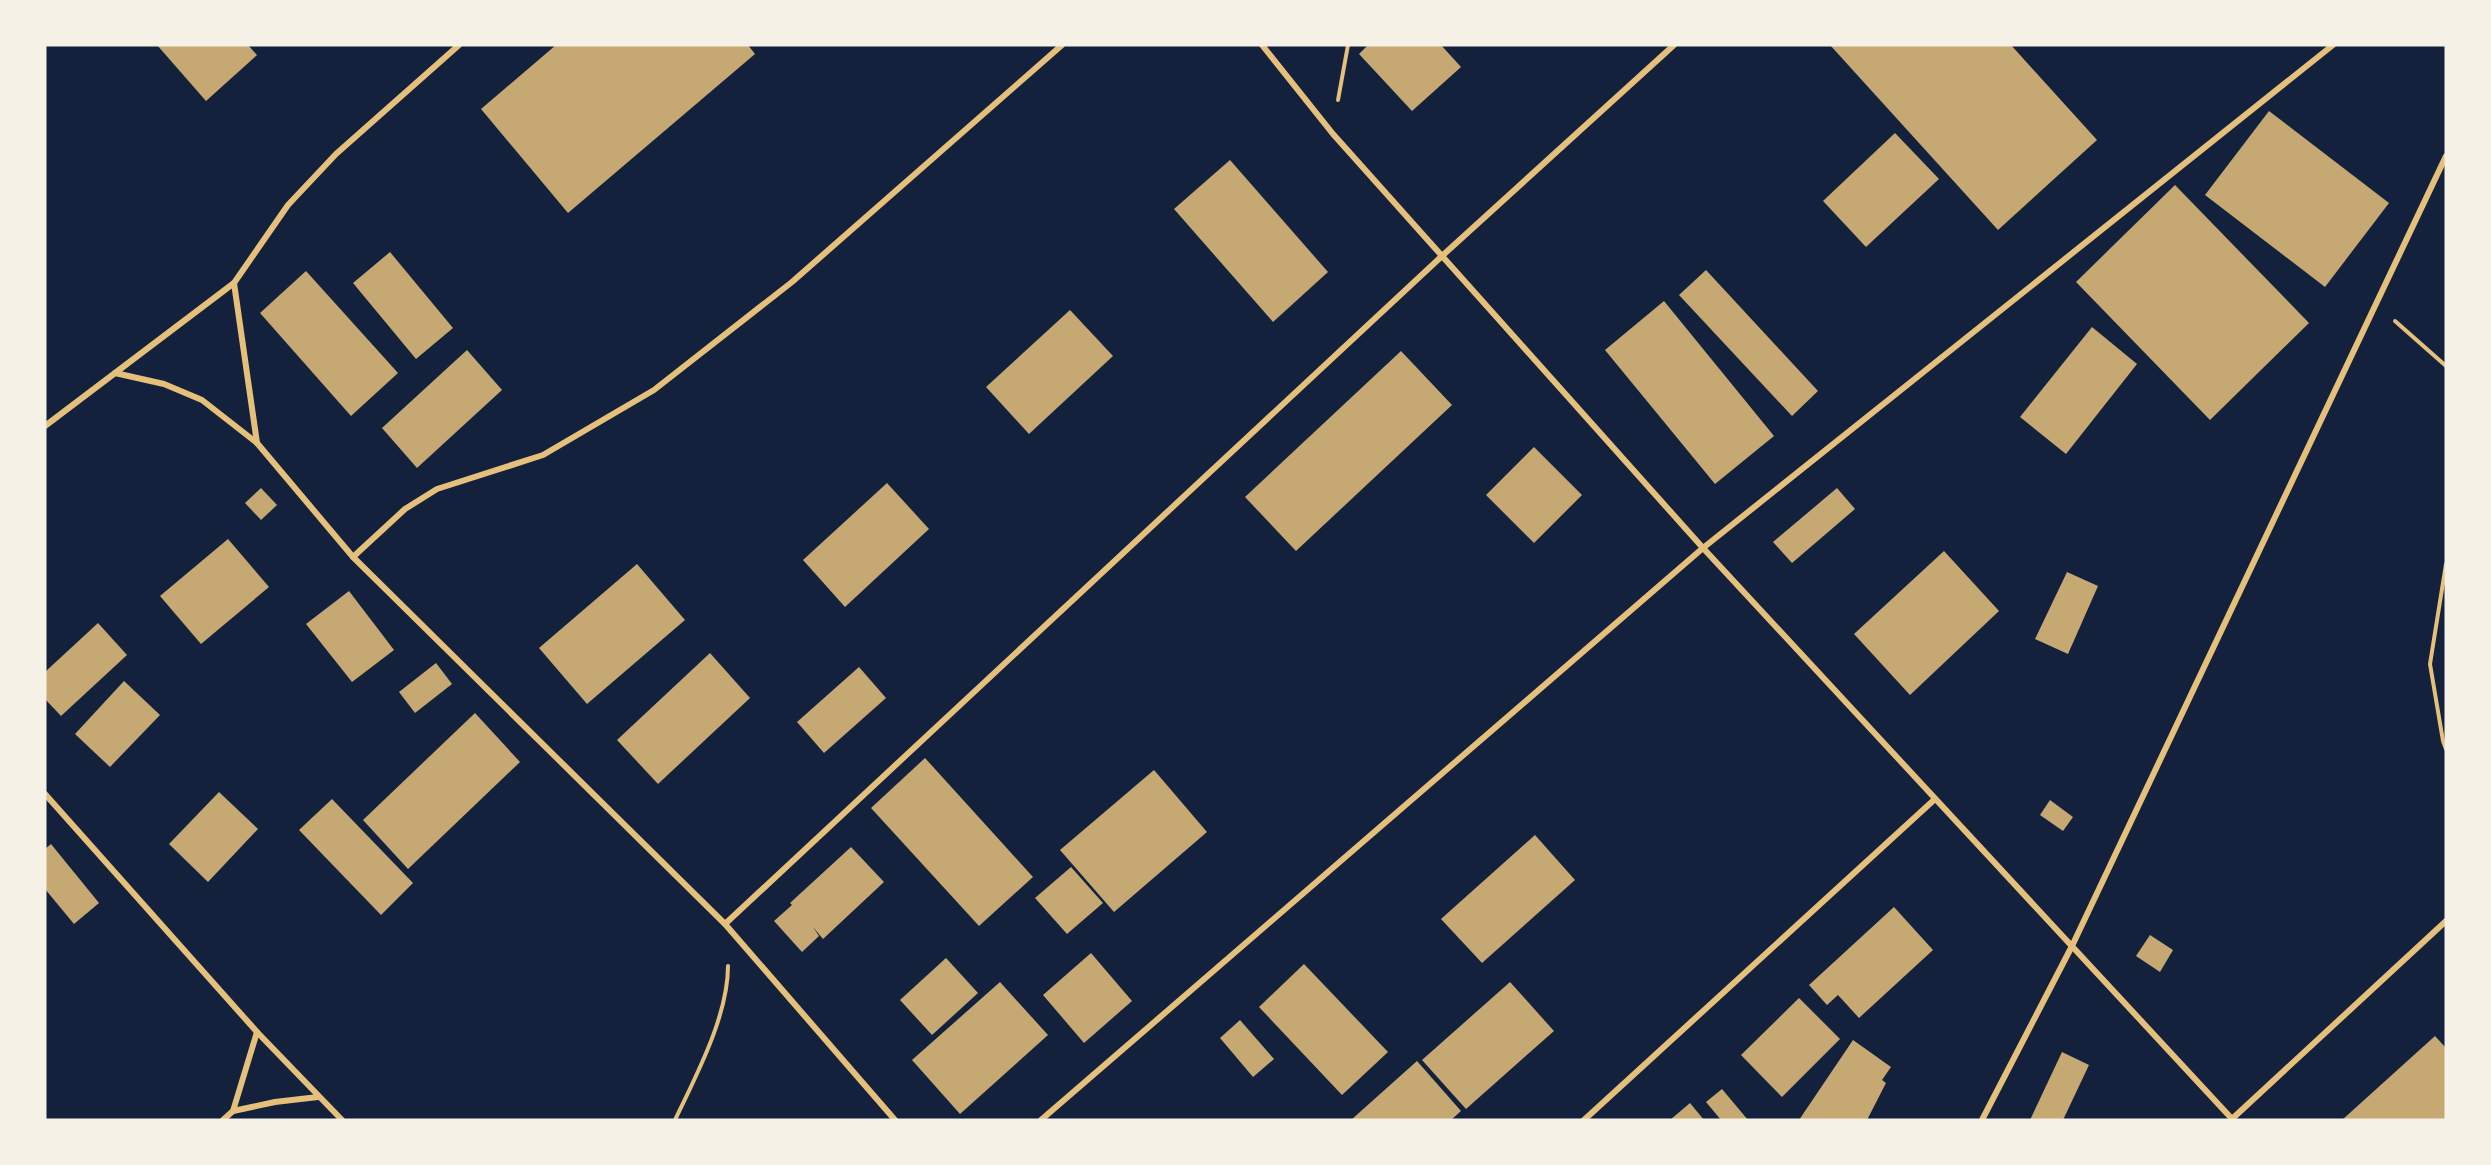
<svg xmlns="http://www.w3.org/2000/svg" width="2491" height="1165" viewBox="0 0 2491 1165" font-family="Signika,sans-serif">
<rect width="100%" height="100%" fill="#14213d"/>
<g fill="#c6a872">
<path d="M157,45H248L257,55L206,101Z"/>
<path d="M556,45H748L755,54L568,213L481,109Z"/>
<path d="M1368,45H1441L1461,67L1412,111L1359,54Z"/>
<path d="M1830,45H2011L2097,140L1998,230Z"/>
<path d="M2269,111L2389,203L2325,287L2205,195Z"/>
<path d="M1895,133L1939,179L1866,247L1823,201Z"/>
<path d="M1230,160L1328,272L1273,322L1174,209Z"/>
<path d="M2175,185L2309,323L2210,420L2076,282Z"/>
<path d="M390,252L453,328L416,359L353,283Z"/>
<path d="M1706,270L1818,391L1792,416L1679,295Z"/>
<path d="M306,271L398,373L351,416L260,313Z"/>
<path d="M1664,301L1774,436L1715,484L1605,350Z"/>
<path d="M1070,310L1113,356L1029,434L986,387Z"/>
<path d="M2092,327L2137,364L2066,454L2020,417Z"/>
<path d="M467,350L502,390L417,468L382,428Z"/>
<path d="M1401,351L1452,405L1296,551L1245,497Z"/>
<path d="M1534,447L1582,495L1534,543L1486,495Z"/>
<path d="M887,483L929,529L845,607L803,560Z"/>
<path d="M261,488L277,505L261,520L245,503Z"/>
<path d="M1837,488L1855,509L1792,563L1773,542Z"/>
<path d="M228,539L269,587L201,644L160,596Z"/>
<path d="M1944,551L1999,611L1910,695L1854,634Z"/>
<path d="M637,564L685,620L587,704L539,648Z"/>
<path d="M2067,572L2098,586L2068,654L2035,639Z"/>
<path d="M349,591L394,650L352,682L306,624Z"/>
<path d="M98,623L127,655L61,716L45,699V672Z"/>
<path d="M710,653L750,698L658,784L617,740Z"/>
<path d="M436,663L452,684L415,713L399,692Z"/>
<path d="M859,667L886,698L824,753L797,722Z"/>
<path d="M124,681L160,715L110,767L75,734Z"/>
<path d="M475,713L520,762L408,869L363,820Z"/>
<path d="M925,758L1033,877L979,926L871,808Z"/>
<path d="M1154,770L1207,832L1114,912L1060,850Z"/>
<path d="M219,792L258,829L208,882L169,844Z"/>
<path d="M332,799L413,883L381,915L299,830Z"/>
<path d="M2050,800L2073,817L2063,831L2040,815Z"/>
<path d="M1535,835L1575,880L1482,963L1441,919Z"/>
<path d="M51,844L99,903L74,924L45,889V849Z"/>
<path d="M851,847L884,882L823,939L813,927L819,936L802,952L774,921L792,905L790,903Z"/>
<path d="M1071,867L1103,903L1067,934L1035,898Z"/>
<path d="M1894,907L1933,950L1859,1018L1838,995L1827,1005L1809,985Z"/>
<path d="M2150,935L2173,950L2160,972L2136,956Z"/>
<path d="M1091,953L1132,1001L1084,1043L1043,995Z"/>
<path d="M946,958L978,993L932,1035L900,1000Z"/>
<path d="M1304,964L1388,1052L1342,1095L1259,1007Z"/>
<path d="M1000,982L1048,1035L960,1114L912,1060Z"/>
<path d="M1510,982L1554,1031L1466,1109L1422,1060Z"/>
<path d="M1799,998L1840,1039L1782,1097L1741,1055Z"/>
<path d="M1240,1020L1274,1059L1253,1077L1220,1038Z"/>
<path d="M2435,1036L2446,1048V1120H2342Z"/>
<path d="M1853,1040L1891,1067L1882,1080L1886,1083L1867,1120H1799Z"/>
<path d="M2062,1052L2089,1065L2063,1120H2030Z"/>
<path d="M1417,1061L1461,1111L1451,1120H1351Z"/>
<path d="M1722,1089L1748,1120H1721L1706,1102Z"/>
<path d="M1690,1103L1704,1120H1670Z"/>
</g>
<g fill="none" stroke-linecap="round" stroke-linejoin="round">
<g stroke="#e5c07b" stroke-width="4">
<path d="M1338,100L1348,45"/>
<path d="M2395,321L2446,366"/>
<path d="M2446,564L2430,664L2443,741L2446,749"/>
<path d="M675,1120C696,1076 728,1016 728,966"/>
</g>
<g stroke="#e5c07b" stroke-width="6">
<path d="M1262,45L1333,134L1703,548L2233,1120"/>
<path d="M234,283L257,443"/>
<path d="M115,373L164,384L202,400L257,443L353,557L725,924L895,1120"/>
<path d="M45,426L234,283L288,205L336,154L459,45"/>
<path d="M353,557L405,509L437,489L543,455L654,390L792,282L1062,45"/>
<path d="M45,794L257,1032L342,1120"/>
<path d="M725,924L1442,256L1674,45"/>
<path d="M233,1111L275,1102L318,1097"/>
<path d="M2232,1119L2446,921"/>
<path d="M223,1120L233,1111L257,1032"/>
<path d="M1041,1120L1703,548L2333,45"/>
<path d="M1584,1120L1935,799"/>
<path d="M1982,1120L2072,946L2446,156"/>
</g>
</g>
<rect width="2491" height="1165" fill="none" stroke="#f6f1e7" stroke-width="93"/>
</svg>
